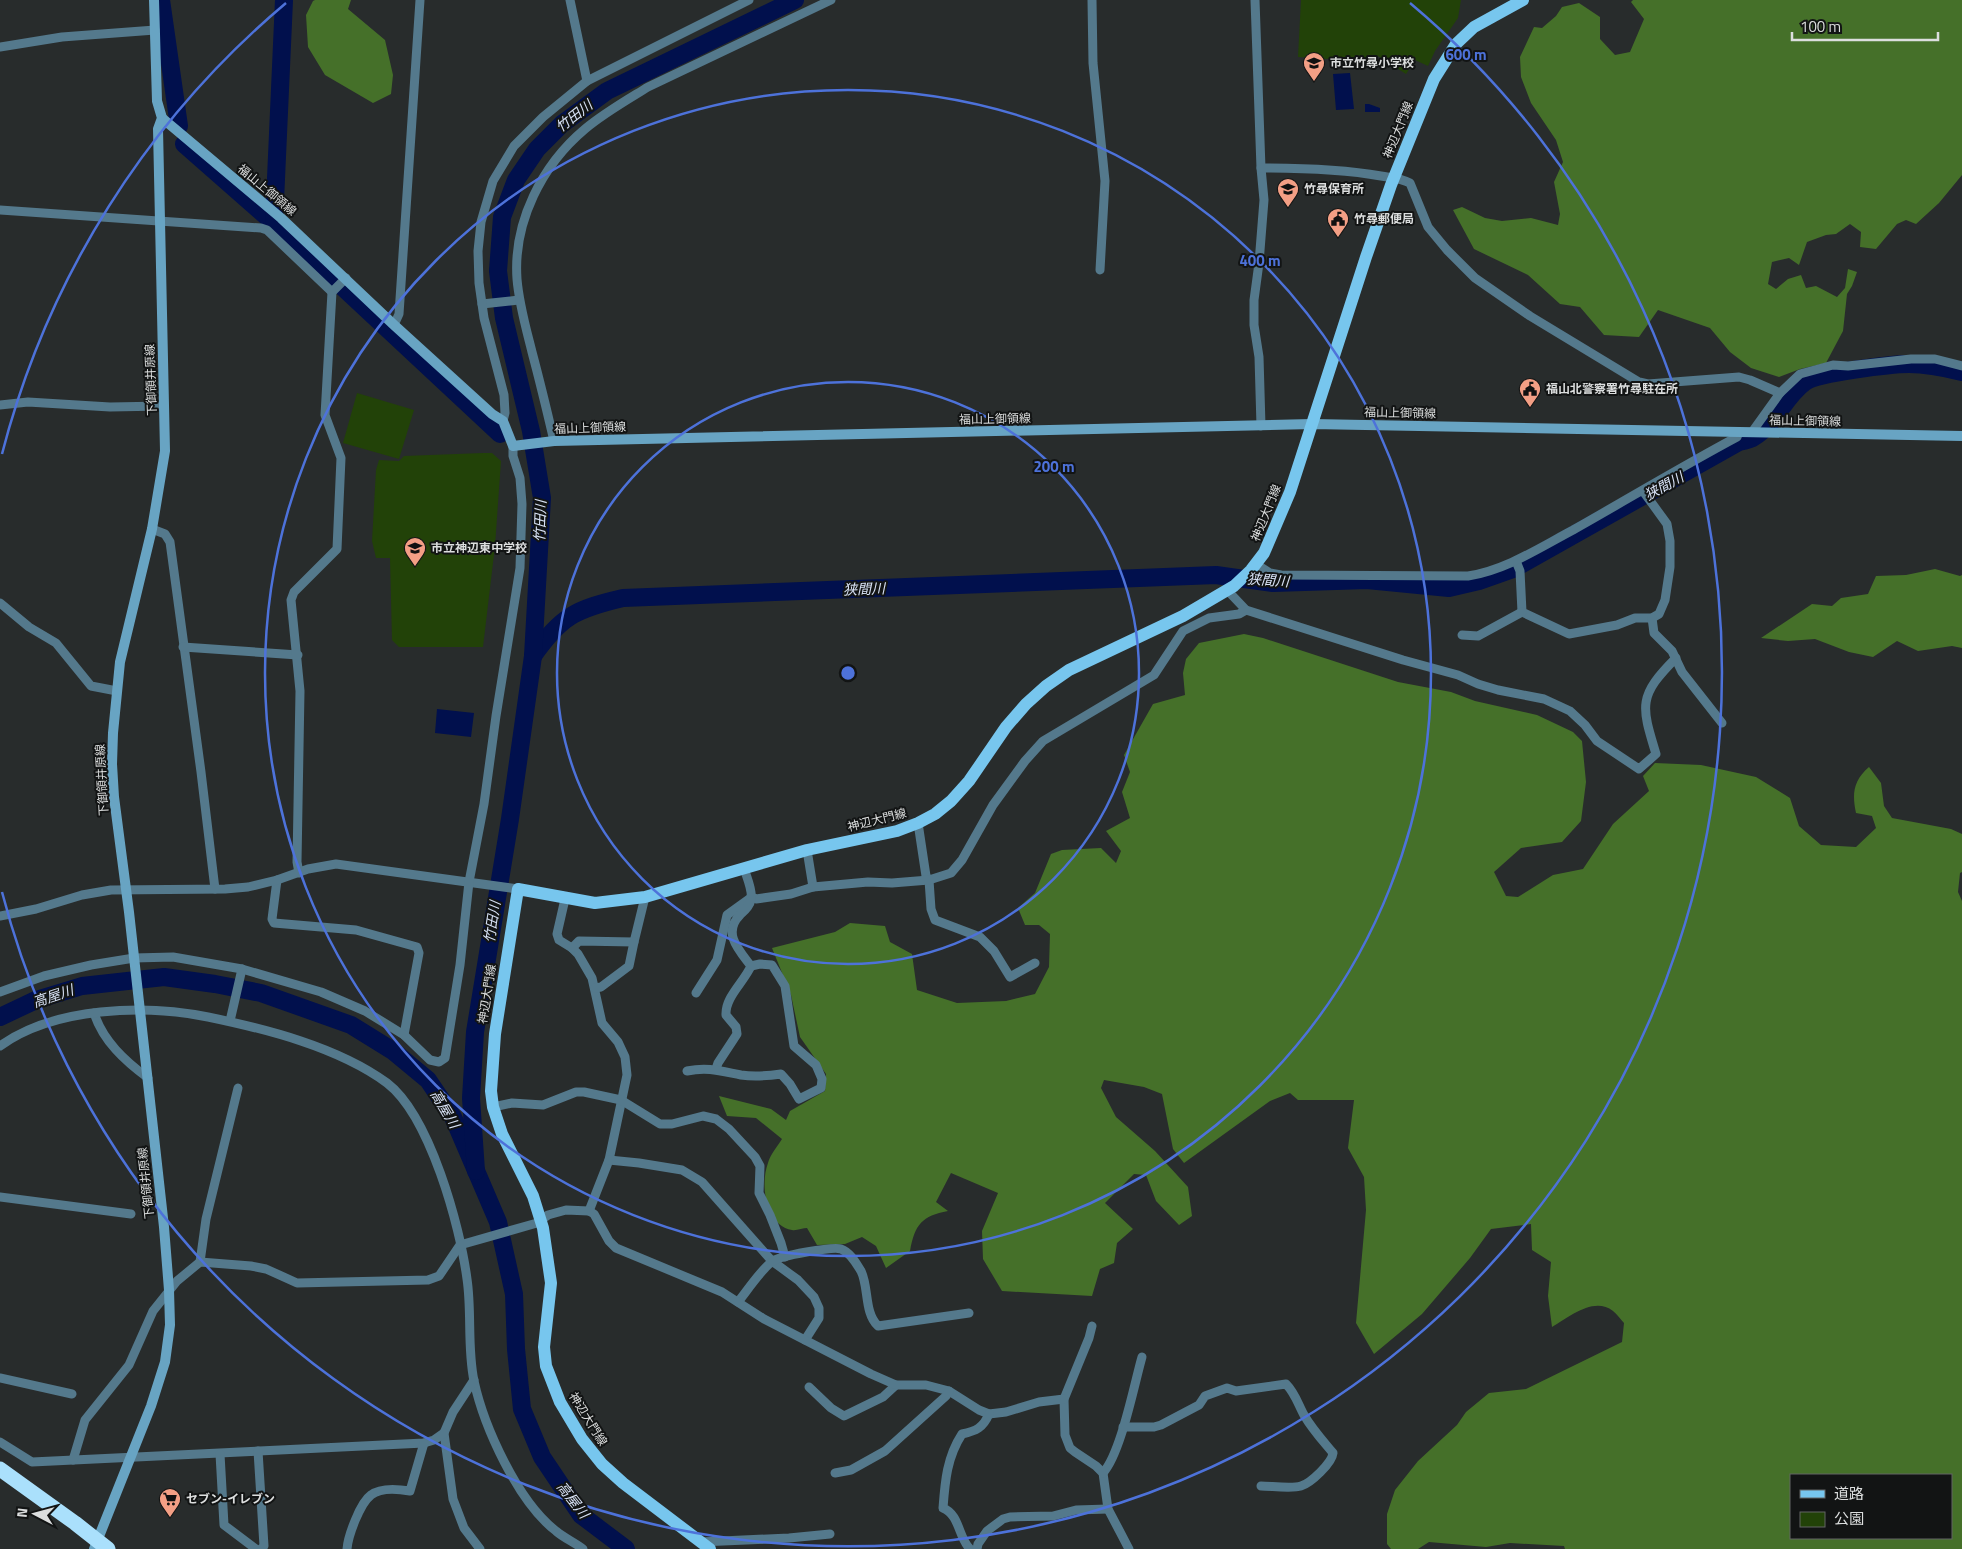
<svg xmlns="http://www.w3.org/2000/svg" width="1962" height="1549" viewBox="0 0 1962 1549" font-family="'Titillium Web','Noto Sans JP',sans-serif">
<rect width="100%" height="100%" fill="#282c2c"/>
<g fill="#224208">
<path d="M1301,0H1461L1458,18L1435,51L1428,66L1415,60L1406,74L1378,56L1359,61L1298,57Z"/>
<path d="M357,393L414,410L399,459L343,443Z"/>
<path d="M483,453H492L501,461L495,546L483,647H399L392,640L390,558H376L372,541L376,470L379,460L399,461L404,456Z"/>
</g>
<g fill="#457029" fill-rule="evenodd">
<path d="M315,0H351L348,9L385,40L393,75L391,94L373,103L325,75L308,47L306,15L313,1Z"/>
<path d="M1633,0H1962V175L1939,203L1916,224L1906,220L1897,224L1876,249L1860,247L1861,232L1850,224L1836,234L1826,235L1807,242L1799,265L1789,258L1772,262L1768,284L1776,289L1788,279L1801,275L1806,288L1816,286L1837,297L1845,288L1848,269L1857,272L1852,286L1847,294L1843,331L1826,363L1800,369L1779,377L1751,368L1730,352L1710,328L1658,310L1639,337L1604,335L1580,307L1560,304L1528,275L1474,249L1453,210L1462,207L1485,218L1502,221L1531,218L1558,225L1560,214L1554,182L1563,162L1556,140L1531,103L1521,77L1520,57L1534,27L1542,28L1556,16L1562,7L1579,3L1600,17V39L1615,55L1630,52L1644,19L1631,2Z"/>
<path d="M1935,569L1960,576L1962,575V648L1952,646L1918,651L1897,641L1873,657L1849,652L1815,639L1788,641L1761,638L1812,604L1832,606L1841,598L1868,594L1876,576L1906,575Z"/>
<path d="M1244,634L1263,638L1398,682L1451,692L1475,701L1537,715L1573,732L1582,741L1586,782L1581,821L1562,842L1521,848L1494,872L1506,896L1518,897L1553,875L1583,869L1613,824L1649,791L1643,776L1655,763L1701,765L1756,777L1790,798L1799,826L1821,845L1856,847L1876,828L1872,816L1856,813C1852,794 1853,781 1869,767L1881,783L1884,806L1892,818L1951,829L1962,834V872L1960,873L1958,892L1962,901V1549H1565L1564,1546L1510,1543L1486,1547L1429,1542L1418,1549H1391L1387,1544V1514L1395,1490L1418,1461L1457,1425L1466,1412L1489,1393L1526,1389L1622,1342L1624,1323C1621,1320 1617,1314 1613,1311C1594,1296 1569,1317 1552,1327L1548,1296L1551,1262L1532,1250L1531,1224L1491,1229L1470,1258L1422,1314L1374,1354L1356,1323L1366,1210L1364,1177L1348,1148L1354,1100H1298L1290,1093L1270,1101L1184,1163L1173,1149L1162,1094L1144,1087L1104,1080L1101,1088L1116,1117L1155,1151L1188,1187L1192,1216L1179,1225L1156,1201L1146,1175L1134,1174L1105,1203L1133,1229L1117,1243L1114,1263L1100,1269L1092,1296L1002,1291L983,1259L982,1231L998,1193L951,1173L936,1202L948,1211C922,1216 915,1224 910,1251L886,1268L876,1246L862,1237L845,1244L817,1245L807,1228C803,1228 796,1231 792,1230C765,1225 760,1184 768,1163C770,1155 777,1147 782,1139L756,1118L727,1116L719,1096L771,1109L786,1120L790,1111L825,1091L826,1074L800,1037L791,995L772,948L835,932L850,923L885,926L890,942L912,954L917,990L957,1003L1006,1001L1035,994L1049,967L1050,934L1039,925H1025L1018,908L1035,893L1051,854L1062,850L1101,848L1116,863L1121,851L1106,831L1130,818L1122,792L1130,772L1124,755L1153,704L1185,695L1183,673L1186,659L1199,643ZM1791,1475H1951V1538H1791Z"/>
</g>
<g fill="#01104d">
<path d="M1350,73L1354,109L1336,110L1333,74Z"/>
<path d="M1365,104H1369L1380,108V112H1365Z"/>
<path d="M437,709L474,713L471,737L435,733Z"/>
</g>
<g fill="none" stroke-linecap="round" stroke-linejoin="round">
<g stroke="#01104d" stroke-width="18">
<path d="M161,0L179,126"/>
<path d="M184,144L274,223L500,434"/>
<path d="M274,223L284,0"/>
<path d="M533,656C561,616 576,609 623,598L1216,575L1273,583L1367,580L1449,588L1479,581L1513,569L1739,442C1744,441 1750,440 1754,437C1776,424 1784,397 1805,382C1817,373 1892,364 1909,364C1926,364 1946,368 1962,372"/>
<path d="M0,1017L36,1000L82,986L164,977L215,984L261,993L351,1025L393,1051L428,1080L453,1117L498,1222L514,1294L516,1349L522,1409L542,1457L581,1515L626,1549"/>
<path d="M476,1171L471,1098L475,1032L510,819L533,656L542,498L531,431L504,318L498,271L502,217L516,180L537,149L562,124L607,91L795,0"/>
</g>
<g stroke="#54798c" stroke-width="9">
<path d="M570,0L587,81"/>
<path d="M1092,0L1093,63L1105,181L1100,270"/>
<path d="M1255,0L1261,168L1264,200L1259,263L1254,300V325L1259,357L1261,426"/>
<path d="M0,47L62,37L155,30"/>
<path d="M1261,168C1301,168 1341,169 1381,176C1392,178 1400,178 1410,183L1428,227L1447,250L1475,278L1530,316L1639,382L1648,384L1739,377L1750,380L1780,393"/>
<path d="M0,210L261,228L267,230L332,292"/>
<path d="M482,304L519,300"/>
<path d="M394,325L399,314L420,0"/>
<path d="M0,405L28,402L110,407L164,406"/>
<path d="M503,421L505,413L504,395L484,318L479,283L478,251L481,222L493,181L514,146L543,117L587,81L749,0"/>
<path d="M1752,432L1780,393L1800,374L1833,365L1848,366L1911,359H1935L1962,366"/>
<path d="M554,441C547,411 540,382 532,352C526,328 519,304 517,279C513,222 542,165 585,129C604,113 627,100 648,87L831,0"/>
<path d="M152,529L165,534L170,542L201,772L215,889"/>
<path d="M1516,561L1520,571L1522,612L1569,634L1617,625L1635,618H1652L1659,614L1665,600L1670,567V541L1667,524L1643,491"/>
<path d="M1256,564L1270,573L1281,575L1468,576C1506,570 1539,548 1573,530C1628,499 1681,467 1737,437L1739,432"/>
<path d="M1228,591L1246,610L1403,660L1458,675L1478,684L1498,690L1544,699L1570,711L1585,725L1597,741L1639,769L1656,754C1641,705 1638,696 1676,658"/>
<path d="M0,603L29,627L56,643L91,686L117,691"/>
<path d="M1652,618L1654,633L1672,651L1682,672L1722,723"/>
<path d="M1462,635L1478,636L1522,612"/>
<path d="M183,647L298,655"/>
<path d="M918,823L926,876L929,880L931,909L935,920L980,937L994,951L1010,977L1035,963"/>
<path d="M807,850L813,887"/>
<path d="M299,873L297,862L300,691L291,600L294,592L337,549L341,458L325,415L332,292L346,278"/>
<path d="M277,880L272,919L274,923L356,930L417,947L419,953L404,1035"/>
<path d="M565,899L557,934L559,940L572,948L578,954L592,978L602,1023L618,1042L625,1057L627,1075L609,1160L589,1211"/>
<path d="M0,916L36,909L82,895L111,890L225,889L248,887L277,880L308,869L336,864L518,889"/>
<path d="M572,948L579,941L634,942L645,897"/>
<path d="M595,988L601,987L629,966L634,942"/>
<path d="M0,992L44,976L91,965L134,958L173,957L242,969L321,992L365,1011L404,1035L430,1060L439,1062L445,1058L460,965L469,882L484,804L496,716L520,568L522,504L520,478L513,456V446"/>
<path d="M696,993L717,960L727,915L752,897L756,899L791,894L813,887L868,882L892,883L929,880L951,873L962,860L993,805L1025,761L1043,741L1154,675L1183,631L1209,618L1239,614L1246,610"/>
<path d="M94,1013C103,1041 125,1061 148,1078"/>
<path d="M230,1021L242,969"/>
<path d="M0,1046C54,1007 145,1004 208,1017C266,1029 338,1047 387,1083C430,1116 460,1226 467,1279C472,1312 467,1348 474,1381C484,1427 518,1502 556,1531C564,1538 574,1542 583,1549"/>
<path d="M716,1069L718,1063L737,1034L736,1027L726,1015C725,997 744,982 751,966C739,950 722,933 740,915C745,910 750,906 751,899C753,890 746,876 744,868"/>
<path d="M687,1071C708,1067 720,1071 741,1075C755,1077 767,1076 781,1074L790,1084L799,1099L821,1088L822,1079L816,1065L794,1046L785,986L772,965L760,964L751,966"/>
<path d="M493,1107L512,1103L543,1105L576,1092H584L621,1100L660,1124H672L703,1116L716,1119L729,1129L755,1157L760,1166L759,1193L770,1215L781,1243L785,1257"/>
<path d="M609,1160L639,1163L682,1170L702,1182L772,1261L798,1280L814,1297L819,1308V1318L805,1340"/>
<path d="M0,1197L131,1214"/>
<path d="M200,1262L206,1219L238,1088"/>
<path d="M738,1302C747,1291 762,1268 773,1261C779,1256 834,1246 841,1249C850,1252 856,1263 861,1271C869,1287 864,1313 878,1326L969,1313"/>
<path d="M1092,1326L1089,1338L1064,1399L1065,1435L1070,1448L1075,1452L1096,1466L1103,1473L1108,1509L1129,1549"/>
<path d="M0,1378L72,1394"/>
<path d="M474,1380L453,1412L444,1433L453,1499L464,1528L480,1549"/>
<path d="M809,1387L831,1408L844,1416L883,1397L896,1385"/>
<path d="M1123,1427H1154L1161,1425L1199,1405L1205,1396L1227,1388L1236,1391L1286,1384C1295,1393 1298,1404 1304,1415C1312,1429 1323,1441 1333,1453C1332,1463 1311,1483 1301,1486C1292,1489 1271,1486 1261,1486"/>
<path d="M0,1442L32,1462L424,1443L434,1440L444,1433"/>
<path d="M258,1451L264,1546L261,1549"/>
<path d="M220,1454L224,1525L256,1549"/>
<path d="M73,1460L85,1420L129,1365L153,1311L177,1281L200,1262L251,1266L266,1269L297,1283L428,1280L439,1276L460,1245L537,1223L548,1215L566,1210L589,1211L594,1214L609,1241L616,1248L722,1292L764,1319L871,1374L896,1385H926L949,1391L979,1410L989,1414L1006,1412L1039,1402L1064,1399"/>
<path d="M835,1473L851,1470L885,1451L946,1396L949,1391"/>
<path d="M1103,1473C1121,1453 1134,1385 1142,1357"/>
<path d="M700,1542L789,1538L830,1534"/>
<path d="M347,1549C348,1536 360,1503 371,1495C381,1487 398,1489 410,1491L424,1443"/>
<path d="M970,1549C958,1537 960,1515 943,1508C945,1481 947,1457 962,1434C976,1431 983,1428 989,1414"/>
<path d="M977,1549L978,1544L987,1531L1003,1519L1010,1517L1053,1516L1076,1510L1108,1509"/>
</g>
<g stroke="#68a4c3" stroke-width="10">
<path d="M162,118L281,218L394,325L492,414L503,421L513,446L554,441L1312,424L1962,436"/>
<path d="M94,1549L151,1406L165,1362L170,1325L169,1290L164,1227L129,912L114,797L112,764L113,733L120,662L152,529L165,451L158,129L162,118L157,101L154,0"/>
</g>
<path stroke="#77c6ee" stroke-width="12" d="M710,1549L623,1483L602,1464L582,1439L560,1402L546,1366L544,1347L551,1283L543,1228L533,1196L502,1134L493,1107L491,1091L495,1034L518,889L595,903L645,897L807,850L897,831L918,823L935,814L951,801L969,781L1006,727L1026,704L1046,686L1069,670L1183,616L1234,586L1251,570L1264,553L1290,492L1366,257L1391,185L1434,79L1456,44L1474,27L1523,0"/>
<path stroke="#aae0fc" stroke-width="15" d="M0,1469L75,1523L108,1549"/>
</g>
<g fill="none" stroke="#4d72da" stroke-width="2.5">
<circle cx="848" cy="673" r="291"/>
<circle cx="848" cy="673" r="583"/>
<path d="M2 454A874 874 0 0 1 286 3M1410 3A874 874 0 1 1 2 892"/>
</g>
<defs>
<g id="school-pin" transform="scale(1.125)"><path d="M0 17L-7.5 6A9.5 9.5 0 1 1 7.5 6Z" fill="#f39f85" stroke="#121414"/><path d="M0-5L7-2L0 1L-7-2ZM-4 1L0 2.5L4 1V4Q0 6-4 4Z" fill="#111"/></g>
<g id="civic-pin" transform="scale(1.125)"><path d="M0 17L-7.5 6A9.5 9.5 0 1 1 7.5 6Z" fill="#f39f85" stroke="#121414"/><path d="M-.6-6.5H3V-4.5H.6V-3L4-1V1h2V6H-6V1h2V-1L-.6-3ZM-1.2 2.5V6h2.4V2.5Z" fill="#111"/></g>
<g id="supermarket-pin" transform="scale(1.125)"><path d="M0 17L-7.5 6A9.5 9.5 0 1 1 7.5 6Z" fill="#f39f85" stroke="#121414"/><path d="M-6-5.5h2.5l.6 2H6L4.5 2H-2.5L-4.4-4H-6ZM-1.5 3.2a1.3 1.3 0 1 0 .1 0ZM3 3.2a1.3 1.3 0 1 0 .1 0Z" fill="#111"/></g>
</defs>
<g fill-rule="evenodd">
<use href="#school-pin" x="1314" y="63"/>
<use href="#school-pin" x="1288" y="189"/>
<use href="#civic-pin" x="1338" y="219"/>
<use href="#civic-pin" x="1530" y="389"/>
<use href="#school-pin" x="415" y="548"/>
<use href="#supermarket-pin" x="170" y="1499"/>
</g>
<g text-anchor="middle" stroke-width="4" stroke-linejoin="round" paint-order="stroke">
<g font-size="12" font-weight="bold" fill="#dcdede" stroke="#121414" text-anchor="start">
<text x="1330" y="67">市立竹尋小学校</text>
<text x="1304" y="193">竹尋保育所</text>
<text x="1354" y="223">竹尋郵便局</text>
<text x="1546" y="393">福山北警察署竹尋駐在所</text>
<text x="431" y="552">市立神辺東中学校</text>
<text x="186" y="1503">セブン-イレブン</text>
</g>
<g font-size="12" fill="#dcdede" stroke="#121414">
<text transform="translate(1398 130) rotate(-68)" y="4">神辺大門線</text>
<text transform="translate(267 190) rotate(40)" y="4">福山上御領線</text>
<text transform="translate(151 380) rotate(-92)" y="4">下御領井原線</text>
<text transform="translate(1400 413) rotate(1)" y="4">福山上御領線</text>
<text transform="translate(995 419) rotate(-1)" y="4">福山上御領線</text>
<text transform="translate(1805 421) rotate(1)" y="4">福山上御領線</text>
<text transform="translate(590 428) rotate(-2)" y="4">福山上御領線</text>
<text transform="translate(1266 513) rotate(-68)" y="4">神辺大門線</text>
<text transform="translate(102 780) rotate(-93)" y="4">下御領井原線</text>
<text transform="translate(877 820) rotate(-14)" y="4">神辺大門線</text>
<text transform="translate(487 994) rotate(-81)" y="4">神辺大門線</text>
<text transform="translate(146 1183) rotate(-96)" y="4">下御領井原線</text>
<text transform="translate(588 1419) rotate(58)" y="4">神辺大門線</text>
</g>
<g font-size="14" font-style="italic" fill="#d9e3f7" stroke="#121414">
<text transform="translate(574 116) rotate(-38)" y="5">竹田川</text>
<text transform="translate(1664 486) rotate(-29)" y="5">狭間川</text>
<text transform="translate(540 521) rotate(-88)" y="5">竹田川</text>
<text transform="translate(1268 580) rotate(4)" y="5">狭間川</text>
<text transform="translate(864 589) rotate(-2)" y="5">狭間川</text>
<text transform="translate(492 922) rotate(-81)" y="5">竹田川</text>
<text transform="translate(53 996) rotate(-19)" y="5">高屋川</text>
<text transform="translate(445 1109) rotate(59)" y="5">高屋川</text>
<text transform="translate(573 1500) rotate(52)" y="5">高屋川</text>
</g>
</g>
<circle cx="848" cy="673" r="8" fill="#4d72da" stroke="#121414" stroke-width="2.5"/>
<g font-size="15" text-anchor="middle" font-weight="bold" fill="#4d72da" stroke="#121414" stroke-width="4" stroke-linejoin="round" paint-order="stroke">
<text x="1466" y="60">600 m</text>
<text x="1260" y="266">400 m</text>
<text x="1054" y="472">200 m</text>
</g>
<rect x="1790" y="1474" width="162" height="65" fill="#121414" stroke="#636565"/>
<rect x="1800" y="1490" width="25" height="8" fill="#77c6ee" stroke="#636565"/>
<text x="1834" y="1499" font-size="15" fill="#dcdede">道路</text>
<rect x="1800" y="1512" width="25" height="15" fill="#224208" stroke="#636565"/>
<text x="1834" y="1524" font-size="15" fill="#dcdede">公園</text>
<g transform="translate(35 1514) rotate(276)" stroke="#121414" stroke-width="4" paint-order="stroke">
<path d="M0-4L9 19L0 12L-9 19Z" fill="#dcdede"/>
<text y="-8" font-size="14" font-weight="bold" text-anchor="middle" fill="#dcdede">N</text>
</g>
<path d="M1792 32v8h146v-8" fill="none" stroke="#dcdede" stroke-width="2.5"/>
<text x="1800" y="32" font-size="15" fill="#dcdede" stroke="#121414" stroke-width="4" paint-order="stroke">100 m</text>
</svg>
